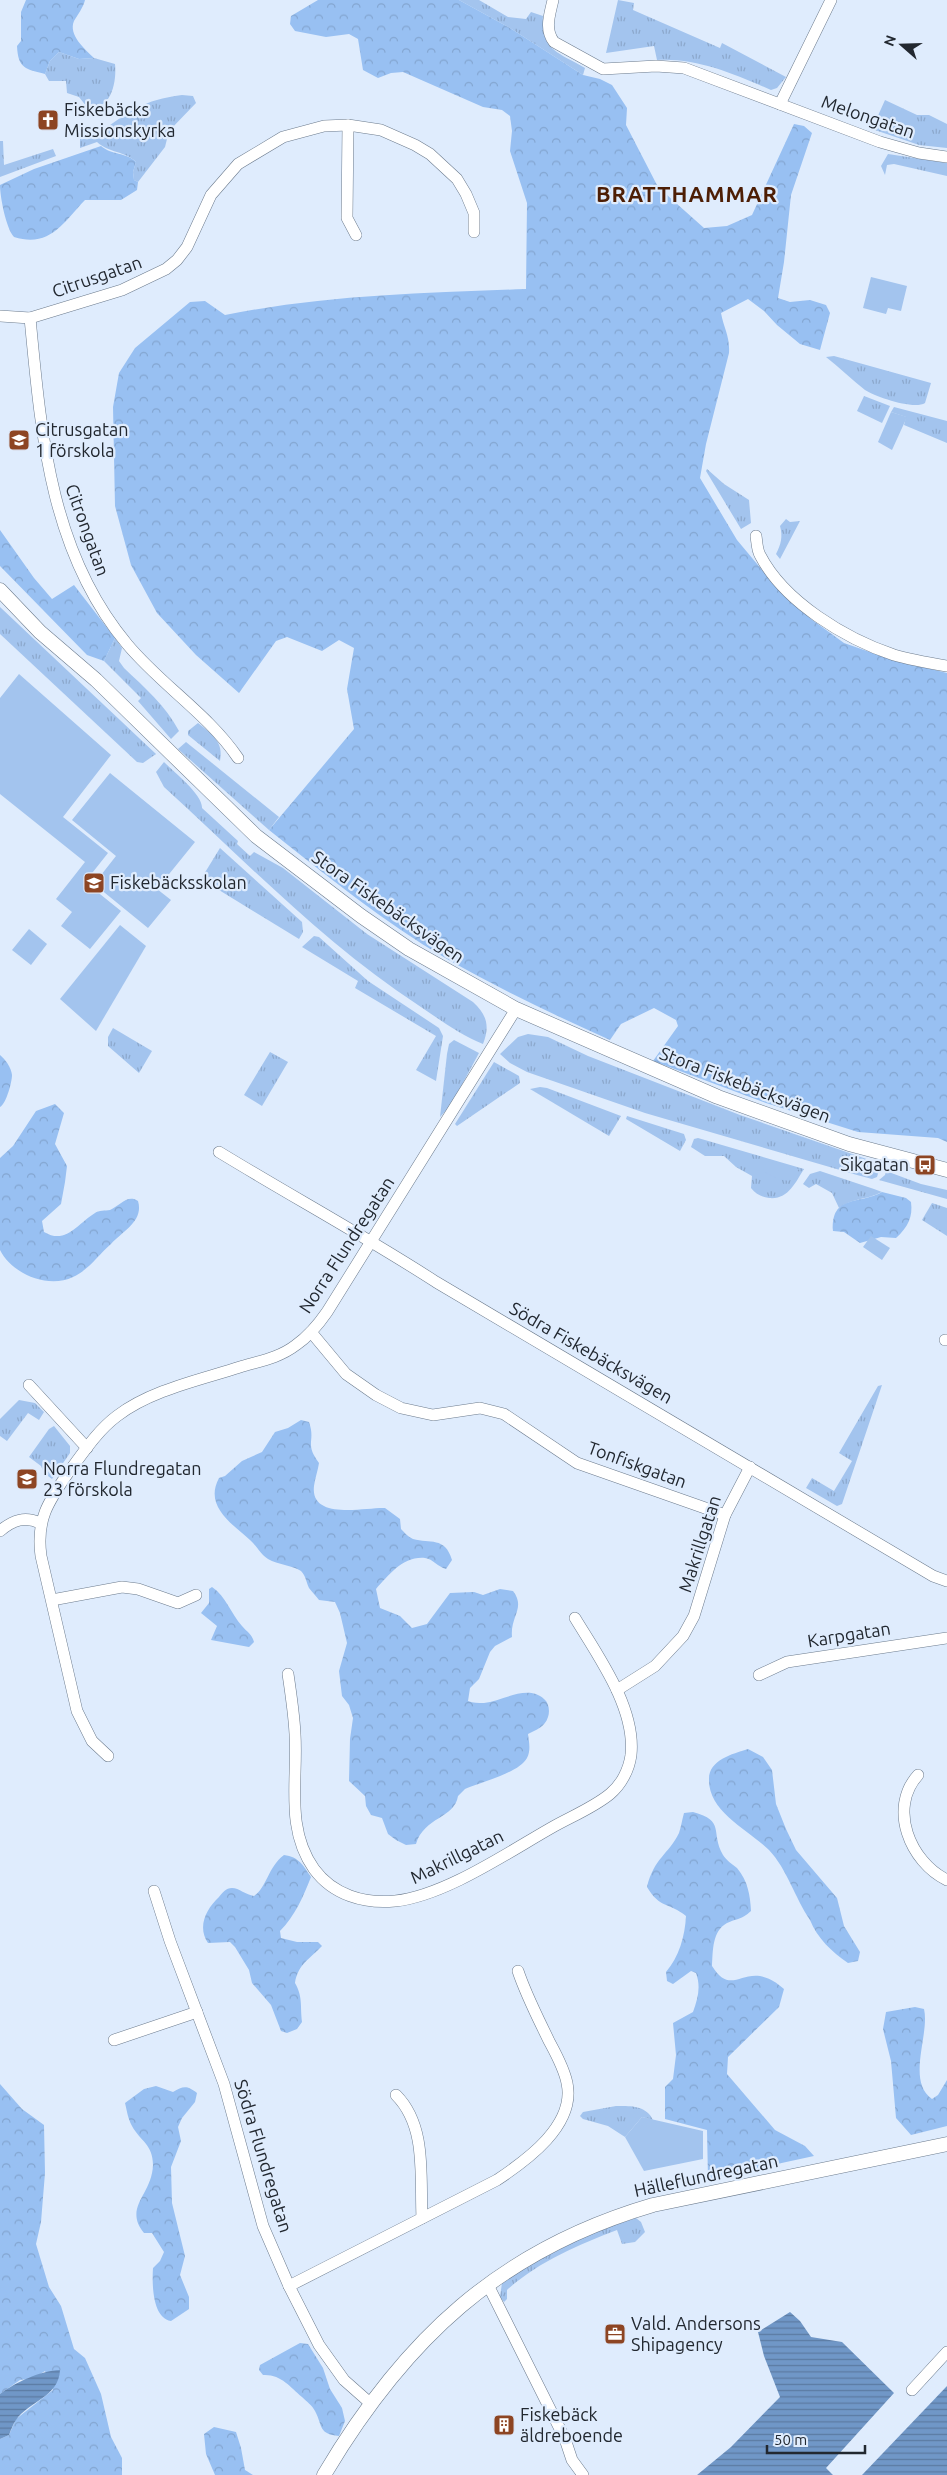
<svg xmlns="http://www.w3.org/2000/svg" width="947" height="2475" viewBox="0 0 947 2475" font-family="Ubuntu,sans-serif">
<defs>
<pattern id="grass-tufts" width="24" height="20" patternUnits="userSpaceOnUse" patternTransform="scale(1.25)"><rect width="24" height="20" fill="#a3c4ee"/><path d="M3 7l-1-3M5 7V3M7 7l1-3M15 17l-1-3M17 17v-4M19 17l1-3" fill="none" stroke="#8ca8cc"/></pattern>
<pattern id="forest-crowns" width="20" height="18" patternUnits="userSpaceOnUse" patternTransform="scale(1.25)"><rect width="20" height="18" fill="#98c0f2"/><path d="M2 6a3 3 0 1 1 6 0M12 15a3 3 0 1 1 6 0" fill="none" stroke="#83a5d0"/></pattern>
<pattern id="water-rules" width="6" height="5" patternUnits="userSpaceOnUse" patternTransform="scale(1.25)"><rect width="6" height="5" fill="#7097c7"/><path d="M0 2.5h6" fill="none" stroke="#5c7ba2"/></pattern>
</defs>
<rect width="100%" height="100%" fill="#dfecfd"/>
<g fill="url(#grass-tufts)">
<path d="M459,0H479L508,17L526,19L531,12L543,16C541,51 558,52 585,68L583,75L510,28Z"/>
<path d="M618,0L634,3L633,10L720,48L722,43L786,77L777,88L771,90C734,74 698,58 657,60L654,46L606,53Z"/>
<path d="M59,52L79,59L94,58L115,64C117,82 111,112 87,107L79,97L67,93L66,81H49L45,74L50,61Z"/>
<path d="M182,95L193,96L196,103L169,131L165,147L138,182L134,180L133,172L136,162C125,151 109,153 97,142L80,148V137L95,127L99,133C130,111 143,100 182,95Z"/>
<path d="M885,100L917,115H929L947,124V148L919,145L872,129Z"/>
<path d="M0,141H3L4,165L53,149L56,156L0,177Z"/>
<path d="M888,154L947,163V176L894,164L887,165L885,175L881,166Z"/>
<path d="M834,356L931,383L925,403C914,410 876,397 865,390C852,380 839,367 826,357Z"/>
<path d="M864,396L890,406L882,423L857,411Z"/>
<path d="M894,407L947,421V443L904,425L906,417L891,412Z"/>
<path d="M707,469L724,484L749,500L751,523L741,529L706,471Z"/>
<path d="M786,519L790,522L800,521L780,559L776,554C781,544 783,537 780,526Z"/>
<path d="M0,607L156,754L143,763L137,762L0,634Z"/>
<path d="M115,638L122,648L119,661L124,668C144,687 166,706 179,731L171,739L138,701L141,698L104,661Z"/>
<path d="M198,723C212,734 224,742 220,761L188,735V731Z"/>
<path d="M186,742L279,817L269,830L178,749Z"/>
<path d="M164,762C174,772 203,795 202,808L238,841L237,844L250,856L254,852L283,868L367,934L473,1002C487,1015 490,1026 483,1044C460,1035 439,1019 418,1005C326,945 245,861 164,787L156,772Z"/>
<path d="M220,848L302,922L303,932L299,939L201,879Z"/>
<path d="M314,936L319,937L368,981L439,1028L443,1036L436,1081L416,1070L436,1036L355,988L358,981L302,947Z"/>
<path d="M113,1028L152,1051L139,1073L108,1046V1037Z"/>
<path d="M528,1034L548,1037L588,1056L740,1115L881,1164L877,1177L872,1179L857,1175L645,1113L527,1072L510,1063L500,1054L518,1037Z"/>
<path d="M454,1040L479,1053L451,1105L440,1117L447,1054L449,1044Z"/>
<path d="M270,1052L288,1062L262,1106L244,1095Z"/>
<path d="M494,1062L519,1076L520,1083L457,1126L455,1124Z"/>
<path d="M540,1087L547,1088L621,1116L609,1136L530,1089Z"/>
<path d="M627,1116L684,1134L686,1140L680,1151L626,1119Z"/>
<path d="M698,1138L804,1169C795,1183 788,1200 769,1198C761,1197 756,1194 751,1188L752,1176L736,1167L724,1156H705L691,1147L694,1139Z"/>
<path d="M820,1171L874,1189L882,1192C867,1200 851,1198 839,1208L832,1193L816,1184L809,1188L803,1184L810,1174Z"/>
<path d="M886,1171L921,1184L947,1190V1199L879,1180L885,1175Z"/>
<path d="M932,1203L947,1208V1236L922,1220Z"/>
<path d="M882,1385L842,1504L837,1506L806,1488L812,1478L834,1491L852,1461L839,1453L878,1386Z"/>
<path d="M19,1400L35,1403L44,1412L39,1420L28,1413L7,1441L0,1436V1419Z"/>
<path d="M54,1426L70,1446V1453L52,1479L44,1473L41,1466L29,1457L49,1429Z"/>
<path d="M616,2106C630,2106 646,2105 653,2120L642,2117L625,2137L608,2126L583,2119L580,2116L583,2112Z"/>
<path d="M636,2218L641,2222L645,2232L635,2242L622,2244L617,2230C578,2245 538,2262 507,2290V2299L504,2302L500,2297L502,2283L548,2253L590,2233Z"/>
</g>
<g fill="url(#forest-crowns)">
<path d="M26,0H85C83,8 78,14 74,21C68,35 85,49 94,58L79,59L59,52L50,61L45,74C26,69 18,69 17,46L21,41V12Z"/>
<path d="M318,0H459L510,28L583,75L600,79L612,85L627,108L626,125L658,187L704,228L727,226L752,215L794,124L804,126L812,133L791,195L784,262L778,298L790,302L810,300L826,305L830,313L820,350L800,344L777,325L764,311L748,299L721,313C724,329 730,336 729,353L706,444L700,478L737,540L778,589L811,619L844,643L887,658L947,673V1142L938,1138L858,1132L766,1103L653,1061L678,1026L676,1020L654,1008L621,1024L610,1040C554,1015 500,989 447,959C383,922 326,875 269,830L354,729L347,689L354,648L339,640L322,651L287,637L276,641L239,693L196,655L157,613L131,565L115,506L113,407L119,373L135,348L190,302L205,301L225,315C324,295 425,293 526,289L527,203L510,151L512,131L510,116L502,110L483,107L403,72L391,73L378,78L363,70L358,39L349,34L326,37L295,31L290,24L291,16Z"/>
<path d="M101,146C111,155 126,152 136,162L133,172L134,180L138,182L137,190L121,200H85C63,223 50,248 14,237C6,228 0,197 0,185L34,169Z"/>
<path d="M0,530L34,578L52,599L74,585L115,638L104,661L87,655L0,566Z"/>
<path d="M0,1055C5,1059 11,1067 12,1075C12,1082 6,1104 0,1107Z"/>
<path d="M55,1104L64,1113L55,1144L67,1166L65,1182L61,1204L42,1221L44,1232C66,1245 77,1224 95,1213C99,1210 105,1211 110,1210C120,1206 127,1194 138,1201C144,1221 123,1231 111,1244C98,1255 90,1269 73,1277C48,1289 12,1274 0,1250V1158L13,1146L36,1111Z"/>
<path d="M882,1192L906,1198L911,1202C913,1217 908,1227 896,1238L881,1237L860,1243L844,1232L833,1231C831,1194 859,1205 882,1192Z"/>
<path d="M301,1420L309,1422C316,1442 304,1443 319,1463C318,1470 315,1478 314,1486C310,1521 366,1507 385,1508L400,1519L401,1529C404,1532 408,1537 413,1539C430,1544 445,1536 452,1560L446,1569C438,1567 433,1559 425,1558C403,1556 389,1575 376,1589L380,1608L400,1616L412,1628L427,1624L450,1593L474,1592L483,1595L500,1589L513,1591C526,1608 510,1616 512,1637L495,1646L490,1652L479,1679L470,1688L468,1701C473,1703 478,1703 484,1703C503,1701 527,1684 544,1699C549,1703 550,1711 548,1717C545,1727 536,1730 528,1734C529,1742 531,1750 527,1758C519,1773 481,1782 465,1789L458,1796C455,1818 424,1817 416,1844L406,1845L396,1840L388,1834L382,1818L371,1815L366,1806L365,1796L349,1781L350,1739L353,1718L349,1705L342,1696L339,1671L347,1643L340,1613L335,1602L319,1600C316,1596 312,1592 309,1588C306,1582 306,1576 301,1571C292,1565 278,1565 268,1559C261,1555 256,1545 250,1540C231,1523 204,1506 219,1478L225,1476L242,1461L262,1452L275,1432L288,1428Z"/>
<path d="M212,1587C226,1596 231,1614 242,1626C247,1632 252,1634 254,1642L249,1647L211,1640L217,1626L201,1613L209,1603V1589Z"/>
<path d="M748,1749L763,1757L772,1770L776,1804L786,1829L796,1850L837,1898L844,1926L860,1952L858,1961L848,1963C832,1952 817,1938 810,1920C795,1898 787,1869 769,1850C749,1830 708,1812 709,1779C709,1760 732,1754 748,1749Z"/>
<path d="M693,1812C726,1821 710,1832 723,1855C726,1860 732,1864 737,1868C748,1881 750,1895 751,1911C741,1920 738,1918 727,1923C712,1931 713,1951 712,1966C729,1993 739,1973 760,1976C770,1978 776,1982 784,1989L779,2007L728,2057L727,2074L775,2130L805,2146L814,2156L708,2179L707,2130L665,2119V2087L673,2079L676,2055L673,2023L693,2012C698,1998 701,1987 696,1973L691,1971L673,1984L667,1981L666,1972C679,1957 685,1936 686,1916C669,1902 660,1909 647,1887C654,1858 668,1855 679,1833C681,1827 682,1820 684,1813Z"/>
<path d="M284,1855C299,1857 303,1865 311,1877C303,1897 295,1916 280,1931L281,1938L297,1942H318L322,1946C310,1959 298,1964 295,1983C303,1997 300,2006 302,2022L297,2029L287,2033L281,2031L271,2005L252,1983L249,1970L235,1947L230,1942L208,1943C197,1927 206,1909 219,1897C222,1893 226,1888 232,1888C239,1888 246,1895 254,1896C267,1887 268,1867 284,1855Z"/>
<path d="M915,2007L924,2009C930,2034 906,2081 932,2099L938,2095L947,2080V2126L911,2135L896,2118L891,2061L883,2029L886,2012Z"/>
<path d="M0,2084L22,2109L44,2125L45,2173L41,2222L36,2244L49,2287L61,2306L74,2349L85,2358L101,2394L111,2437L122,2458V2475H0V2439L9,2435L16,2419L53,2390L45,2371L34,2378L20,2380L0,2394Z"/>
<path d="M156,2086L173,2092C183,2086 187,2085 197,2093L195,2102L182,2118L178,2127L181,2141L171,2167L172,2203L185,2256L180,2275L189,2297V2309L171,2321C152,2318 152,2283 153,2268L160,2261L164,2252L152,2233H144C123,2207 152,2195 153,2165C153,2144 140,2141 132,2126C128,2119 127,2111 125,2103L144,2089Z"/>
<path d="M300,2343L308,2344L323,2368L330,2389L342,2408L345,2421L339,2436C318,2434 323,2426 315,2411C312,2405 307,2402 302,2397C290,2387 281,2374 263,2375L259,2370L260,2365Z"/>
<path d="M214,2427L236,2432L241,2448L245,2470L253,2475H215L206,2454L204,2434Z"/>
</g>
<g fill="#a3c4ee">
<path d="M871,277L907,286L901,311L888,308L886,314L863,308Z"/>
<path d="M891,412L907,417L892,450L878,442Z"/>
<path d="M19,674L111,755L63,817L108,853L85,882L121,911L90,949L61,926L72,912L56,899L85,862L0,794V698Z"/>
<path d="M110,773L195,842L157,889L171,900L148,928L94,884L116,856L72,820Z"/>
<path d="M120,925L146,946L96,1031L60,999Z"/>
<path d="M29,929L47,944L31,965L12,950Z"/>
<path d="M767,1161L799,1169L789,1181L778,1179L763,1171Z"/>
<path d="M871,1236L890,1248L882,1260L863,1247Z"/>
<path d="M642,2117L703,2131V2159L644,2171L625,2137Z"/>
</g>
<g fill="url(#water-rules)">
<path d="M790,2312L800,2321L811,2337L842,2342L894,2393L826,2468L833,2475H697L731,2447L780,2397L764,2356L758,2332Z"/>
<path d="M60,2370C59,2397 29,2401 16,2420C13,2424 11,2430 9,2435L0,2439V2394C16,2382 40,2371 60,2370Z"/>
<path d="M947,2386V2475H862Z"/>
</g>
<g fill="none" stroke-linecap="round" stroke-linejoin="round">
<g stroke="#6c7b8d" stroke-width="12">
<g id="minor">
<path d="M553,0C550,14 544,29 554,42L603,69L656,66L684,68L880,142L919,153L947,157"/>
<path d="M780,104L831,0"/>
<path d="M348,125L347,218L356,235"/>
<path d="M0,316L30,318L122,290L166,269L177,260L187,247L211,195L238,164L283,137L324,126L348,125L381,130L415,145L430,154L457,179L466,194L474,213V232"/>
<path d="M30,318C41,433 50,552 127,644C161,685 208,714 238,758"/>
<path d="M756,536C757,542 757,550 760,555C784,602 846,639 894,655C911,660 929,663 947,666"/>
<path d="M219,1152C291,1196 365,1236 436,1282L933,1576L947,1581"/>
<path d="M311,1332L346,1374L376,1395L401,1408L433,1415L480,1408L504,1414L577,1463L725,1515"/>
<path d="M945,1340H947"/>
<path d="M29,1385L87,1448"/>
<path d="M0,1531C13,1520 25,1516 40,1523"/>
<path d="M52,1600L122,1587L138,1589L178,1603L196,1595"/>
<path d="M288,1674C291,1694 294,1714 295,1734C298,1780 285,1828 314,1869C333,1895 364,1904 395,1901C444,1896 507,1853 551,1828C570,1817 593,1808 610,1794C621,1785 629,1770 631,1755C636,1708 598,1656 575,1618"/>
<path d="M759,1675L787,1662L947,1638"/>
<path d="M617,1690L655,1666L683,1636L694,1616L725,1515L750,1467"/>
<path d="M108,1756L92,1741L77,1711L41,1556C36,1520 48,1502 68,1473C83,1453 97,1431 117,1416C151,1390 200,1380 240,1367C260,1361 279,1358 296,1345C309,1336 318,1325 327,1312L516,1009"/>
<path d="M918,1775C888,1808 910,1862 947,1880"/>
<path d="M154,1891L170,1941L224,2084L263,2226L289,2286L319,2345L344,2380L370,2403"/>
<path d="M114,2040L197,2012"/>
<path d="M396,2095C427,2126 420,2176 422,2218"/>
<path d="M488,2285L565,2439L572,2460L583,2475"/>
<path d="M289,2286L497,2180C527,2160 576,2125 567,2083C564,2068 556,2054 549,2041C538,2018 526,1995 518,1971"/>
<path d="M912,2390L947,2352"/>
</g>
</g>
<g stroke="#6c7b8d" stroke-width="15">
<g id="tertiary">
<path d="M0,590L40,632L96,680L256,836L361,916L409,949L516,1009L718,1097L849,1144L947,1170"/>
<path d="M324,2475C404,2340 499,2250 653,2205L947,2144"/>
</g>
</g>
<use href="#minor" stroke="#fff" stroke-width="11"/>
<use href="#tertiary" stroke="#fff" stroke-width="14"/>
</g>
<defs>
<g id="church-square" transform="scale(1.125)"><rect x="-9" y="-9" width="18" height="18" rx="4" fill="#8d4523" stroke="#dfecfd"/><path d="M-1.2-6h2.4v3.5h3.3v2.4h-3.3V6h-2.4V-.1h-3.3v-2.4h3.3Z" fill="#fff"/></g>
<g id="school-square" transform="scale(1.125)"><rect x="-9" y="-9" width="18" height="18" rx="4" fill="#8d4523" stroke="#dfecfd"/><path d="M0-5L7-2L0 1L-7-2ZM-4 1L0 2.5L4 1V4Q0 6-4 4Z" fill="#fff"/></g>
<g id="bus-square" transform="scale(1.125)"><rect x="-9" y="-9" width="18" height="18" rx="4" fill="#8d4523" stroke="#dfecfd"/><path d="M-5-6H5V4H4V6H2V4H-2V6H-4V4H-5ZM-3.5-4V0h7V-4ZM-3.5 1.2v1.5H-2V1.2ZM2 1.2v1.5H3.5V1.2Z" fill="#fff"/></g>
<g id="office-square" transform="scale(1.125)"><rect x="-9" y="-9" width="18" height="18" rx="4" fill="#8d4523" stroke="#dfecfd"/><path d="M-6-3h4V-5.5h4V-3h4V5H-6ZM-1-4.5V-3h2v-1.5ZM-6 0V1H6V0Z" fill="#fff"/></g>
<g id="building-square" transform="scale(1.125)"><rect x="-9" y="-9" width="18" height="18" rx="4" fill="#8d4523" stroke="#dfecfd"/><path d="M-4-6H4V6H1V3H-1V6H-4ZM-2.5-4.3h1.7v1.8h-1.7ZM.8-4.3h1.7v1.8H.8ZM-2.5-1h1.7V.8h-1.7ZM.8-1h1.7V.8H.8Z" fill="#fff"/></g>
</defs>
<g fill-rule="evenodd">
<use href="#church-square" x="48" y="120"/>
<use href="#school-square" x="19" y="440"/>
<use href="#school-square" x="94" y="883"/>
<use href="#bus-square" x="925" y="1165"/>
<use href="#school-square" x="27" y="1479"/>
<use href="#office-square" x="615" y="2334"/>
<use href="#building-square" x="504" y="2425"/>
</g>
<g text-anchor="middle" stroke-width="4.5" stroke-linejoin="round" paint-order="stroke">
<g font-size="18" fill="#222830" stroke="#dfecfd" text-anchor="start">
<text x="64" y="116">Fiskebäcks<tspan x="64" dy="21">Missionskyrka</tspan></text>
<text x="35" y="436">Citrusgatan<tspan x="35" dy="21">1 förskola</tspan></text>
<text x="110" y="889">Fiskebäcksskolan</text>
<text x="909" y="1171" text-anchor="end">Sikgatan</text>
<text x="43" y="1475">Norra Flundregatan<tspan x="43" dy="21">23 förskola</tspan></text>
<text x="631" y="2330">Vald. Andersons<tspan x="631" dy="21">Shipagency</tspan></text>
<text x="520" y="2421">Fiskebäck<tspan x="520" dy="21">äldreboende</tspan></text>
</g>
<g font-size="18" fill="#222830" stroke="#dfecfd">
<text transform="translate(868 117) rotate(19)" y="6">Melongatan</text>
<text transform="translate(97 277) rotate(-19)" y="6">Citrusgatan</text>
<text transform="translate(87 530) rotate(70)" y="6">Citrongatan</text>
<text transform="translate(388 907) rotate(35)" y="6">Stora Fiskebäcksvägen</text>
<text transform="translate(745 1085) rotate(21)" y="6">Stora Fiskebäcksvägen</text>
<text transform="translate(347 1245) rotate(-57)" y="6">Norra Flundregatan</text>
<text transform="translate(591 1353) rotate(30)" y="6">Södra Fiskebäcksvägen</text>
<text transform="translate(637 1465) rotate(20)" y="6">Tonfiskgatan</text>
<text transform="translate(700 1544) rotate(-72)" y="6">Makrillgatan</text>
<text transform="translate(849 1635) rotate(-9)" y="6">Karpgatan</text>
<text transform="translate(457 1857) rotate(-26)" y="6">Makrillgatan</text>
<text transform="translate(263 2156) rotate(73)" y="6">Södra Flundregatan</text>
<text transform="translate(706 2176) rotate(-12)" y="6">Hälleflundregatan</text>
</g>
<g font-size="22" font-weight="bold" letter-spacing="1" fill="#4d1e05" stroke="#dfecfd">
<text x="687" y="202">BRATTHAMMAR</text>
</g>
</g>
<g transform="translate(902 45) rotate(290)" stroke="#dfecfd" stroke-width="4" paint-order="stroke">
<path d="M0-4L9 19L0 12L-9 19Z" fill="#222830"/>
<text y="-8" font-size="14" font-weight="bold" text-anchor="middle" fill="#222830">N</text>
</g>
<path d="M767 2445v8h98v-8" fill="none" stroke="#222830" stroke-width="2.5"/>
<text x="774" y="2445" font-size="15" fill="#222830" stroke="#dfecfd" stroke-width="4" paint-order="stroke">50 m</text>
</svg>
